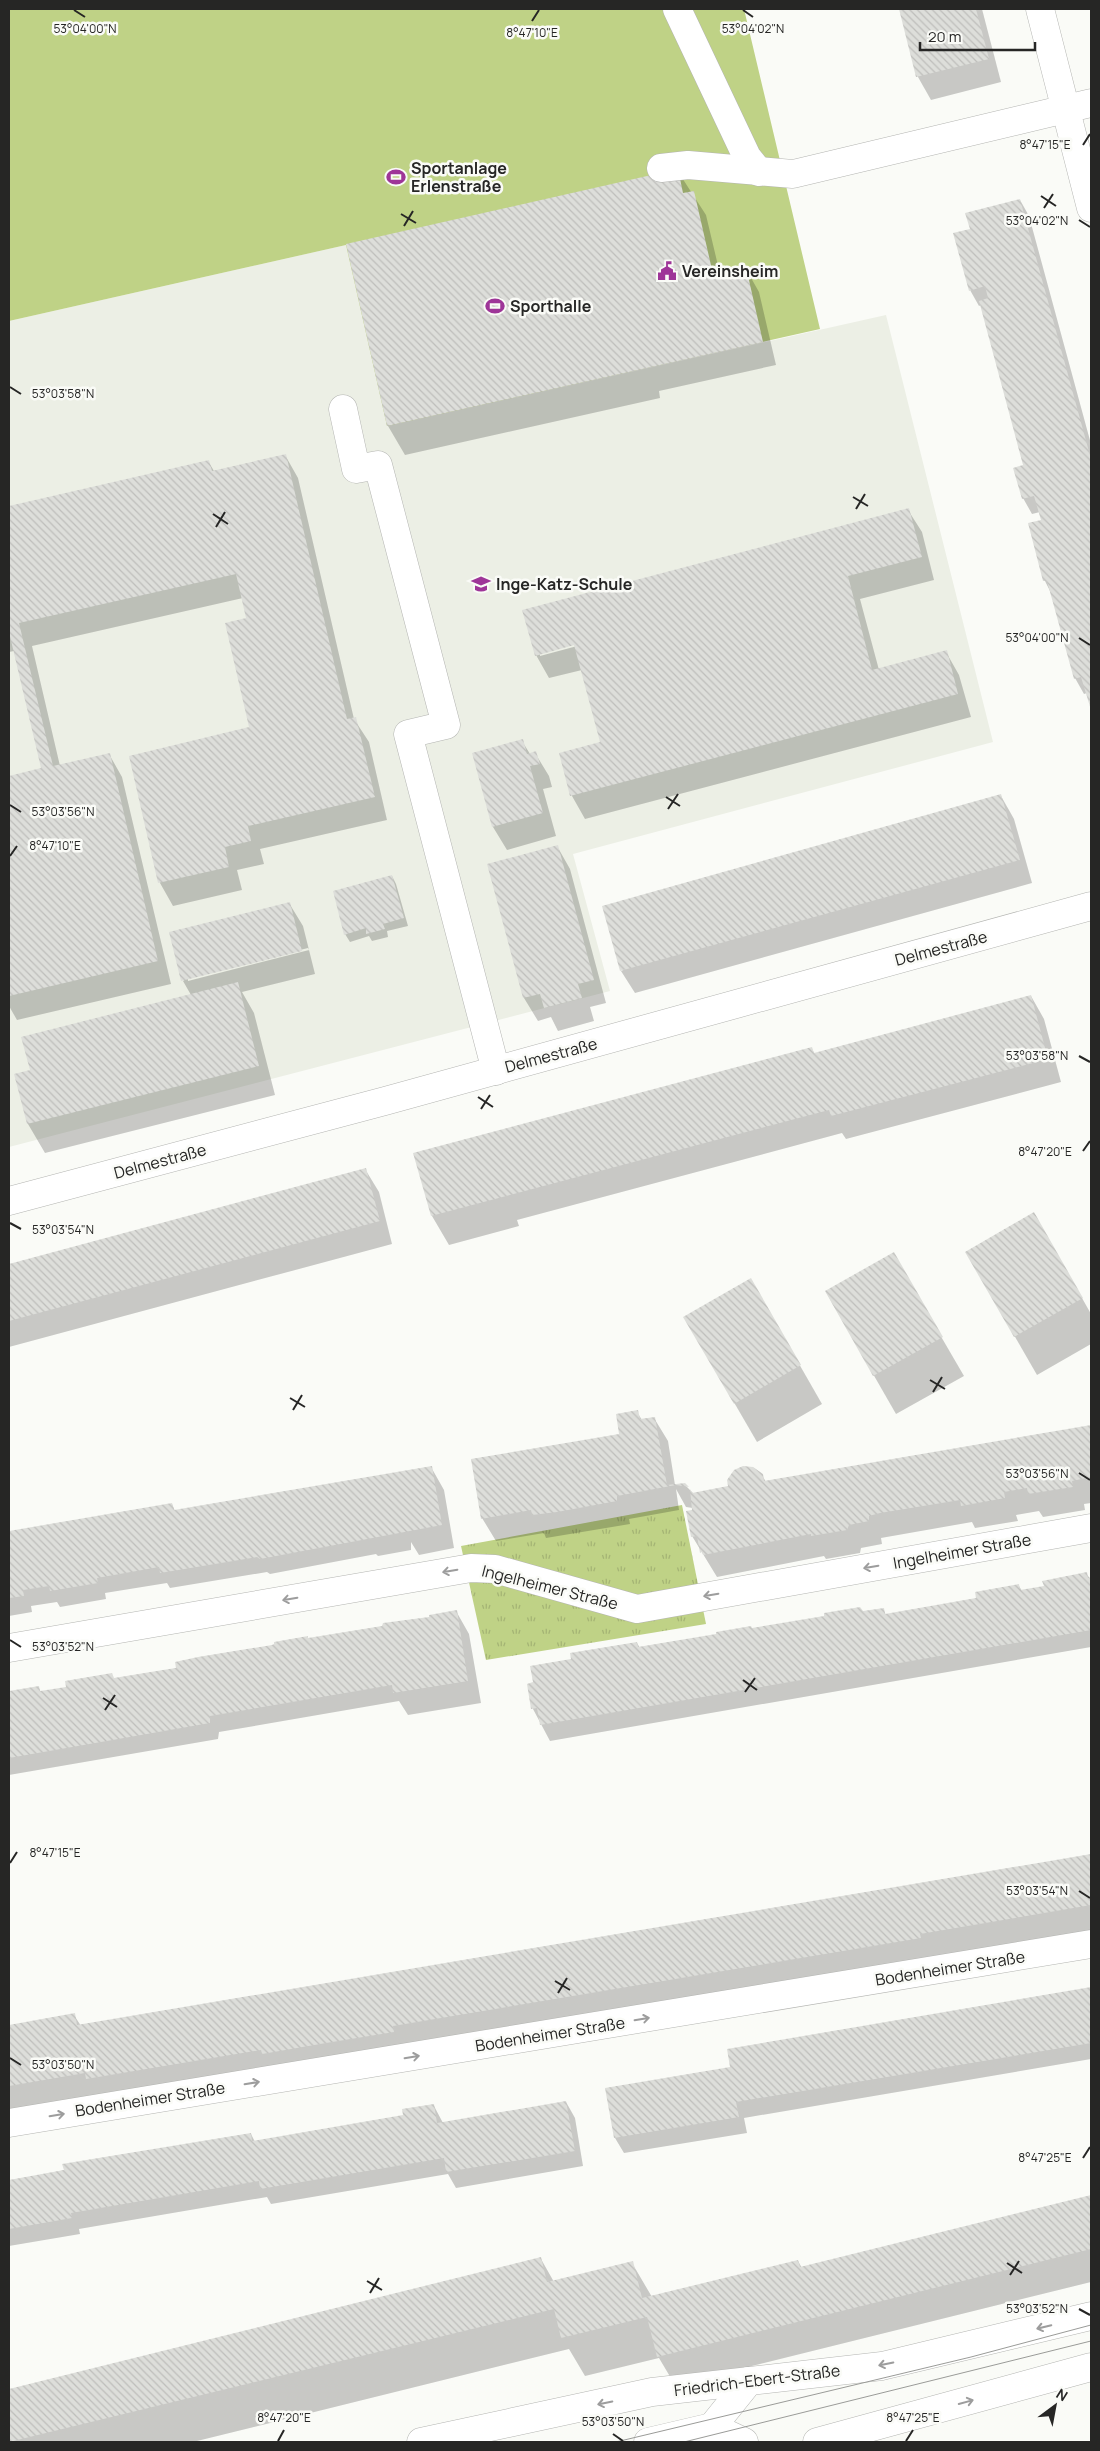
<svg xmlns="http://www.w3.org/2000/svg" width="1100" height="2451" viewBox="0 0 1100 2451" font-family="Manrope,sans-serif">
<defs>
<pattern id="grass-tufts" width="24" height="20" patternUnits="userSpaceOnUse" patternTransform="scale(1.25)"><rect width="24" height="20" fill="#bfd286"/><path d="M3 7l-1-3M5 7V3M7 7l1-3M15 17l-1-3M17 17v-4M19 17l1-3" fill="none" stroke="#a4b474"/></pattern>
<pattern id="building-back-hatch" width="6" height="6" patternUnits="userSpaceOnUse" patternTransform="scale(1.25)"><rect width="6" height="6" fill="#dddeda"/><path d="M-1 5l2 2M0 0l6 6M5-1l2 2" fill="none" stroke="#bebebb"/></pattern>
</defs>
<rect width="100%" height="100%" fill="#fafbf7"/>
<path fill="#ecefe5" d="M346,245L388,426L886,315L993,742L573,854L610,991L9,1147V321Z"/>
<path fill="url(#grass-tufts)" d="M682,1505L706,1624L486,1660L461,1546Z"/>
<path fill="#bfd286" d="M9,9H744L820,329L387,426L346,245L9,321Z"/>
<g fill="#0003" fill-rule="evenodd">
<path d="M900,9H982L1001,82L931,100L918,77Z"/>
<path d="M677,170L706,215L720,274L746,269L759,292L776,365L659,391L660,398L405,455L388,426L347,245Z"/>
<path d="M1020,200L1029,216L1091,444V708L1087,693L1084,694L1075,678L1051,593L1045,581L1042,521L1040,512L1032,514L1023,498L1024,466L981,305L979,306L970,290L971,230Z"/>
<path d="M285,455L298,478L354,719L369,742L387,820L260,849L264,864L237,870L242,890L173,906L160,883L130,757L250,728L247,619L243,598L32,646L60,766L109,754L122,777L171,984L17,1020L9,1006V777L42,769L14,651L9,652V507L208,461L214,471Z"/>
<path d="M908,510L922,532L934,580L860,599L879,670L946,652L959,675L971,717L585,819L572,796L560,754L601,743L582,670L549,678L536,655L524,611ZM580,643L581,645L540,656V653Z"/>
<path d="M522,741L530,754L535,753L549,776L552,787L543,789L556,836L507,850L493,827L473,754Z"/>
<path d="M1001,796L1014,819L1032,883L635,993L621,971Z"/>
<path d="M557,846L570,869L606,1003L590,1007L594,1021L558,1031L551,1017L538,1021L524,998L489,865Z"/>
<path d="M392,876L396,884L408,926L387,931L388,937L372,941L369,936L350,942L345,934Z"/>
<path d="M289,903L303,926L315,974L242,992L254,1013L275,1095L45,1153L28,1124L32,1071L191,995L183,981ZM308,948L309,950L188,981V978Z"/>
<path d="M1031,996L1044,1019L1061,1082L846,1139L842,1133L517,1220L519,1226L449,1245L432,1216L415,1154L811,1048L815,1054Z"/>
<path d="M365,1169L379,1192L392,1244L9,1347V1265Z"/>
<path d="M1034,1213L1091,1314V1344L1037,1375L966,1252Z"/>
<path d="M893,1254L964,1376L896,1414L826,1292Z"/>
<path d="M751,1280L822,1404L757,1442L685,1318Z"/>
<path d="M637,1412L642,1420L654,1418L668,1441L675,1485L684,1484L694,1494L729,1487L762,1475L766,1482L1091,1426V1503L1084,1504L1085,1510L1043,1517L1039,1511L1016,1515L1018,1521L975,1528L972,1522L881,1538L882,1544L861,1548L860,1553L826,1559L824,1556L717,1577L692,1536L693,1508L686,1507L676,1489L679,1510L629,1519L630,1524L546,1538L544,1533L496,1541L482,1518L621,1435Z"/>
<path d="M431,1467L444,1490L454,1548L419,1555L411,1542V1550L378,1556L376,1554L270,1574L267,1572L170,1588L167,1583L105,1593L106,1599L60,1607L57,1602L31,1606L32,1612L9,1616V1532L172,1504L175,1511Z"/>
<path d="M1086,1574L1091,1579V1647L550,1741L533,1709L528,1685L534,1683L572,1660L637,1643L640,1648L883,1609L886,1615L977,1599L1019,1586L1022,1591L1045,1587Z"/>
<path d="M456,1611L469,1634L481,1703L408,1715L399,1701L219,1732L218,1739L9,1775V1692L38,1687L41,1692L163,1671L309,1640L431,1618Z"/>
<path d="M1091,1855V1930L9,2111V2026L74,2015L81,2026Z"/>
<path d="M1091,1988V2059L744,2118L747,2133L624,2153L615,2138L731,2068L728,2050Z"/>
<path d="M566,2102L575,2118L583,2166L456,2188L448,2174L271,2204L267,2197L79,2229L80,2234L9,2246V2181L251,2134L255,2142L404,2116L434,2106L443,2123Z"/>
<path d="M1091,2196V2282L675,2385L659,2358L585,2376L569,2349L193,2442H9V2390L541,2259L554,2282L632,2263L652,2297L798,2261L802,2268Z"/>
</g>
<g fill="url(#building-back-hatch)">
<path d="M899,9H976L989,59L916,77Z"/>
<path d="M678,169L683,193L694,191L713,274L746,267L763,342L387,426L346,244Z"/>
<path d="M1020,199L1091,459V710L1081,677L1074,679L1047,581H1043L1028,523L1041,520L1034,496L1022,499L1013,468L1023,465L979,301L988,298L985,286L969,291L953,233L970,229L965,213Z"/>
<path d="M286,454L347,719L356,717L375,797L248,826L251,841L225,847L229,867L158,883L129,756L249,727L225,623L246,618L236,574L19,623L53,766L110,753L158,961L9,996V776L41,768L9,632V506L209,460L212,471Z"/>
<path d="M909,508L922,557L848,576L872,670L947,650L958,694L570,796L559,753L600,742L574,645L535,656L522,610Z"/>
<path d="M523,739L527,754L536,751L540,764L530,766L543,813L492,827L472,753Z"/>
<path d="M1001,794L1020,860L620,971L602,906Z"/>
<path d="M558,845L594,980L578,984L582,998L544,1008L540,994L523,998L487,864Z"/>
<path d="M392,875L404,918L383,924L385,929L366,934V928L344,935L333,891Z"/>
<path d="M290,902L302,951L181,981L169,932Z"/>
<path d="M238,982L259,1066L27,1124L14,1074L30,1070L21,1037Z"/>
<path d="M1031,995L1048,1059L831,1116L829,1110L431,1216L413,1153L812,1047L814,1053Z"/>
<path d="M366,1168L380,1221L9,1321V1264Z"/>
<path d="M1034,1212L1083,1298L1014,1337L965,1252Z"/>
<path d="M894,1252L943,1337L873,1376L825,1291Z"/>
<path d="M751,1278L801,1365L734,1404L683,1317Z"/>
<path d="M638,1410L640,1419L655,1417L667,1485L685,1483L689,1487L676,1485L617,1496V1501L557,1512L532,1515L531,1510L481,1519L471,1459L619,1434L616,1414Z"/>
<path d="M1091,1425V1477L1072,1481L1073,1487L1028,1494L1027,1488L1004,1492L1005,1498L961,1506L960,1500L880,1513L869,1516V1521L849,1525L847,1530L811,1536V1534L703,1555L702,1552L700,1553L697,1536L691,1537L686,1511L692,1510L690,1489L692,1493L728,1486L727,1480L734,1470L743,1466L753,1467L763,1474L764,1481Z"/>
<path d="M432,1466L442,1525L260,1559L257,1557L160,1573L159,1567L97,1578L98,1583L50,1591L49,1586L23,1590L24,1596L9,1598V1531L172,1503L174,1510Z"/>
<path d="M1087,1572L1088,1578H1091V1630L540,1725L537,1708L531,1709L527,1684L533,1682L530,1666L571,1659L570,1653L637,1642L638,1647L716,1634V1632L751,1626L752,1628L824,1616V1613L860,1607L863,1611L884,1608L885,1614L976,1598L975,1592L1019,1584L1020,1590L1044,1586L1042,1581Z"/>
<path d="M457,1610L468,1681L393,1693L392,1685L210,1716V1723L9,1758V1691L39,1686L40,1691L66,1687L65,1681L112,1673L114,1678L163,1670L176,1668L175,1662L198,1657L272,1645L274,1644V1642L308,1636V1638L382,1626L383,1623L429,1617V1615Z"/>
<path d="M1091,1854V1905L920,1934L921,1938L393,2026L394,2032L326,2043L262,2054L261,2050L86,2079L85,2073L9,2086V2025L75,2013L77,2025Z"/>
<path d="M1091,1987V2043L736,2102L739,2117L614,2138L605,2088L730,2067L727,2049Z"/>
<path d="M566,2101L575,2151L446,2172L444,2158L260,2189L259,2181L71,2213L72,2218L9,2229V2180L64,2170L62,2164L251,2133L252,2141L403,2115L402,2109L434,2104L437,2123Z"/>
<path d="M1091,2195V2249L657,2357L647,2317L561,2338L554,2309L9,2442V2389L541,2257L547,2282L633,2261L642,2298L798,2260L800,2267Z"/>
</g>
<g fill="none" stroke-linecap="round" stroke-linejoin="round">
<g stroke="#b4b5b2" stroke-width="29">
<g id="minor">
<path d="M677,9L747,157L759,172"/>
<path d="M1040,9L1091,208"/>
<path d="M661,168L688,165L793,174L1091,103"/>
<path d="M343,409L356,469L378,465L446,725L408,734L496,1071"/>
<path d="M9,1201L385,1101L1091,906"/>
<path d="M9,1648L471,1568L495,1569L637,1609L1091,1528"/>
<path d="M9,2123L1091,1944"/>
<path d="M712,2427L749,2381"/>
<path d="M648,2442L712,2427L744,2442"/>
</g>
</g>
<g stroke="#b4b5b2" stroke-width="29">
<g id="major">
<path d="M421,2442L652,2392L882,2366L1091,2316"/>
<path d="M817,2442L1091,2367"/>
</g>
</g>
<use href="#minor" stroke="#fff" stroke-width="28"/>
<use href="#major" stroke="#fff" stroke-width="28"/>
<g stroke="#9a9b98" stroke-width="1">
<path d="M616,2442L971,2357L1091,2325"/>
<path d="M684,2442L1091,2341"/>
</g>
</g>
<defs><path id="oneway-shaft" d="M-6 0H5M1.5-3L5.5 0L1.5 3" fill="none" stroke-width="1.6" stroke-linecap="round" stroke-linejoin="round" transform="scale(1.25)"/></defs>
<g stroke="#9d9d9d">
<use href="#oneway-shaft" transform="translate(871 1567) rotate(170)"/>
<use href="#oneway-shaft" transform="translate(450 1571) rotate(170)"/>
<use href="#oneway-shaft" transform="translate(711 1595) rotate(170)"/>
<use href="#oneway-shaft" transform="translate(290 1599) rotate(170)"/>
<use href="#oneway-shaft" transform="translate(642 2019) rotate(-9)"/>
<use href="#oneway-shaft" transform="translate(412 2057) rotate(-9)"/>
<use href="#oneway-shaft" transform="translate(252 2083) rotate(-9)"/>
<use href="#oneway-shaft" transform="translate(57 2115) rotate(-9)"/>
<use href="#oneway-shaft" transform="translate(1044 2327) rotate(167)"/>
<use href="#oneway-shaft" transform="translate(886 2364) rotate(168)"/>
<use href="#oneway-shaft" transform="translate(966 2402) rotate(-15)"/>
<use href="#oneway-shaft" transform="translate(605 2403) rotate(168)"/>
</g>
<path fill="none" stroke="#262625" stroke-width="2" d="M74,10L85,17M743,10L753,17M532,21L539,10M1083,145L1090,134M1041,196L1056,206M1044,208L1053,194M401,214L416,223M1079,220L1090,227M404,226L413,211M10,387L21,394M853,497L868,506M856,509L865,494M213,514L228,524M216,527L225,512M1079,638L1090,645M666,797L680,806M10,805L21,812M668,809L678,794M10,856L17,846M1079,1056L1090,1062M478,1097L493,1107M481,1109L490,1095M1083,1151L1090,1141M10,1223L21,1229M930,1380L945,1389M933,1392L942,1377M290,1398L305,1407M293,1410L302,1395M1079,1473L1090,1480M10,1640L21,1647M743,1680L757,1690M745,1692L755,1678M103,1698L117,1707M105,1710L115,1695M10,1863L17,1852M1079,1891L1090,1898M555,1981L570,1990M558,1993L567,1978M10,2058L21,2065M1083,2158L1090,2147M1007,2263L1022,2273M1010,2275L1019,2261M367,2281L382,2290M370,2293L379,2278M1079,2309L1090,2315M613,2434L623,2441M278,2441L284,2430M906,2441L913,2430"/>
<defs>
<g id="stadium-bare" transform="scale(1.5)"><path d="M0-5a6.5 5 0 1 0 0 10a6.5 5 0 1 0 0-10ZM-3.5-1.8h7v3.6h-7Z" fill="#9e3598" stroke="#fafbf7" stroke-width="2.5" paint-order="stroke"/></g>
<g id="civic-bare" transform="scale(1.5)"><path d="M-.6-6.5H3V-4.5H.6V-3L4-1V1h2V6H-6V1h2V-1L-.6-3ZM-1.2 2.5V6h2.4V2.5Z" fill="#9e3598" stroke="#fafbf7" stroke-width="2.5" paint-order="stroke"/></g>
<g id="school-bare" transform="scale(1.5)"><path d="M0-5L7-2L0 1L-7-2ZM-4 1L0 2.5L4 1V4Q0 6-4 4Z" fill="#9e3598" stroke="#fafbf7" stroke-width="2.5" paint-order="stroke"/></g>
</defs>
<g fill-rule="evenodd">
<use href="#stadium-bare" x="396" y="177"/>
<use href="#civic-bare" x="667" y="271"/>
<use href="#stadium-bare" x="495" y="306"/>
<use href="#school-bare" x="481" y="584"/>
</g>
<g text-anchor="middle" stroke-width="5" stroke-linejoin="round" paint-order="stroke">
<g font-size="16" font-weight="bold" fill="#262625" stroke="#fafbf7" text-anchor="start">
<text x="411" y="174">Sportanlage<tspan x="411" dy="18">Erlenstraße</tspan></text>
<text x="682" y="277">Vereinsheim</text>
<text x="510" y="312">Sporthalle</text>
<text x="496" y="590">Inge-Katz-Schule</text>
</g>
<g font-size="16" fill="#262625" stroke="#fafbf7">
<text transform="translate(941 948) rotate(-15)" y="6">Delmestraße</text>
<text transform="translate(551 1055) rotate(-15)" y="6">Delmestraße</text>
<text transform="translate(160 1161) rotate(-15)" y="6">Delmestraße</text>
<text transform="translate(962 1551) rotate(-10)" y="6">Ingelheimer Straße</text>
<text transform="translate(550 1587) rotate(14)" y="6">Ingelheimer Straße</text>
<text transform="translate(950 1968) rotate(-9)" y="6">Bodenheimer Straße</text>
<text transform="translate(550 2034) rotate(-9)" y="6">Bodenheimer Straße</text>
<text transform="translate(150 2099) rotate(-9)" y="6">Bodenheimer Straße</text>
<text transform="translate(757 2380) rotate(-7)" y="6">Friedrich-Ebert-Straße</text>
</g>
</g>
<g font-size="12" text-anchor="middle" fill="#262625" stroke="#fafbf7" stroke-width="5" stroke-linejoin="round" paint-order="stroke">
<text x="85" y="33">53°04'00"N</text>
<text x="753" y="33">53°04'02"N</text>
<text x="532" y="37">8°47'10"E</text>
<text x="1045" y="149">8°47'15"E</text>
<text x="1037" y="225">53°04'02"N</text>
<text x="63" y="398">53°03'58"N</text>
<text x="1037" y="642">53°04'00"N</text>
<text x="63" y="816">53°03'56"N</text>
<text x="55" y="850">8°47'10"E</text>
<text x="1037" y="1060">53°03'58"N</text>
<text x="1045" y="1156">8°47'20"E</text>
<text x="63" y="1234">53°03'54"N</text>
<text x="1037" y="1478">53°03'56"N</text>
<text x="63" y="1651">53°03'52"N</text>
<text x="55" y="1857">8°47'15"E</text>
<text x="1037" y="1895">53°03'54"N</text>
<text x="63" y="2069">53°03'50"N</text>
<text x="1045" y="2162">8°47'25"E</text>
<text x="1037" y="2313">53°03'52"N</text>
<text x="284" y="2422">8°47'20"E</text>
<text x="913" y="2422">8°47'25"E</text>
<text x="613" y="2426">53°03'50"N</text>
</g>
<rect width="1100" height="2451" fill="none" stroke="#262625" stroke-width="20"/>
<g transform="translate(1055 2406) rotate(32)" stroke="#fafbf7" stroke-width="4" paint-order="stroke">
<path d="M0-4L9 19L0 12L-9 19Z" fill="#262625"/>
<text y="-8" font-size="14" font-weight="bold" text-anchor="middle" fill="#262625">N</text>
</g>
<path d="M920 42v8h115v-8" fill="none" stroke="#262625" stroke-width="2.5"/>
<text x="928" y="42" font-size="15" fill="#262625" stroke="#fafbf7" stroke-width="4" paint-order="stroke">20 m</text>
</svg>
